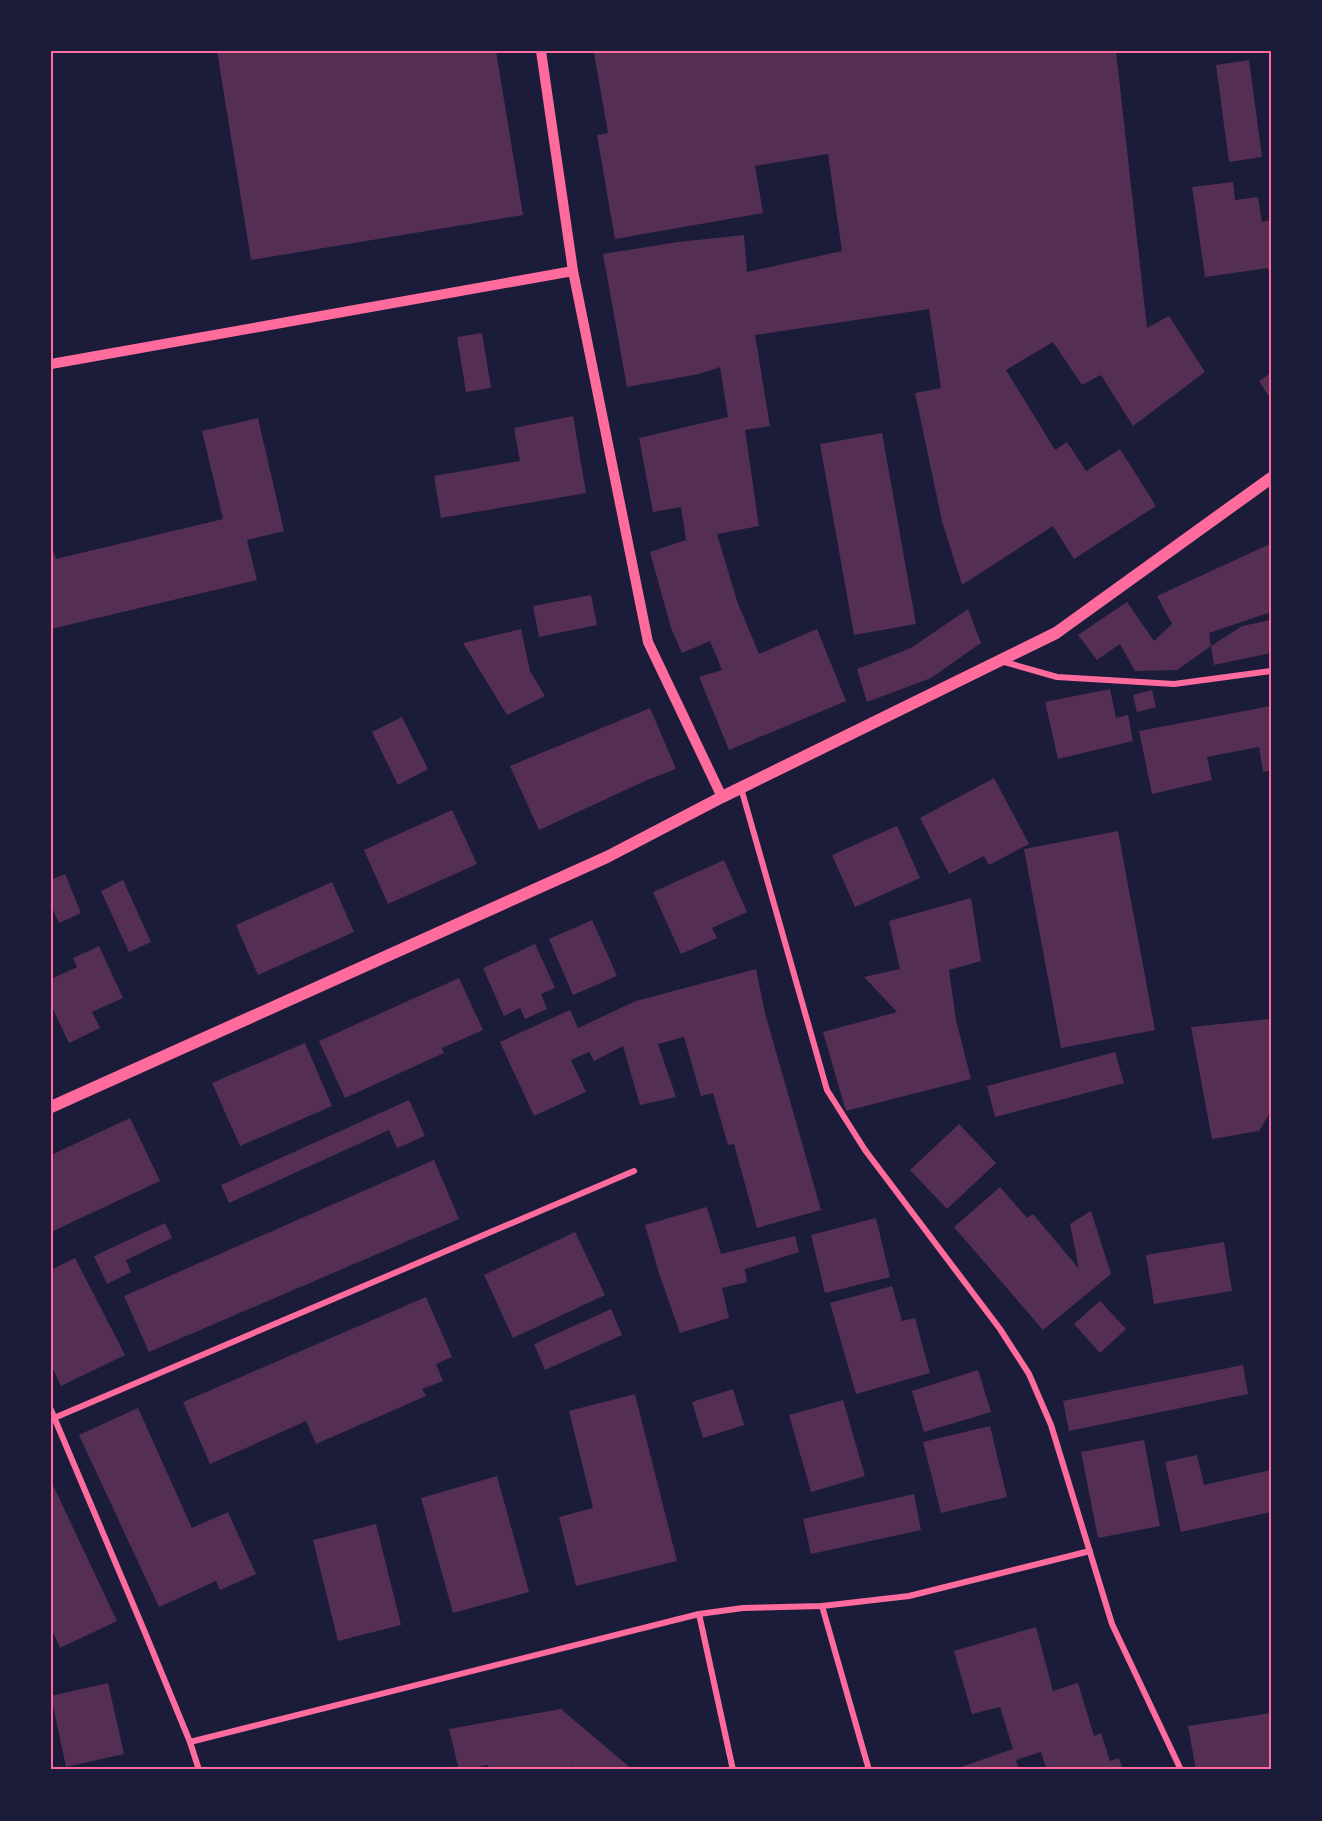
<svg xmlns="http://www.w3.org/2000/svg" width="1322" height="1821" viewBox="0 0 1322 1821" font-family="Figtree,sans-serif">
<rect width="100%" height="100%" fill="#1b1b3a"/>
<g fill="#542f53">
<path d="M217,51H496L523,215L251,260Z"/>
<path d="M606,51H1116L1147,328L1169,316L1205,372L1133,426L1101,375L1082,385L1053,342L1006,370L1055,450L1067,442L1086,471L1120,449L1156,506L1074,559L1053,526L962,585L942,521L915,393L941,388L929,309L755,335L770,426L745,430L759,526L717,534L737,601L759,654L817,629L846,701L729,750L699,677L722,670L710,641L682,653L671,628L650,552L686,540L681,507L653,512L639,438L728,417L720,367L699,374L627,387L603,254L678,242L744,235L747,272L842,251L828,154L755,166L763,213L615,239L597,135L608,133L594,53Z"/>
<path d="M1249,60L1262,157L1229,162L1216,65Z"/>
<path d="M1233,182L1235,200L1258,197L1262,222L1271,220V281L1268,268L1205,277L1192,187Z"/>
<path d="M482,333L491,388L466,392L457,337Z"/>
<path d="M1271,373V400L1259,381Z"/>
<path d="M573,416L586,493L441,518L434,476L520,461L514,428Z"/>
<path d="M258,418L284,531L247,540L257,580L51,629V543L56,559L223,519L202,431Z"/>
<path d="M882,433L916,624L854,635L820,444Z"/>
<path d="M1270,544L1271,612L1209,633L1211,646L1177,670L1135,671L1120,644L1097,660L1078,635L1127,602L1154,641L1172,624L1157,596Z"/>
<path d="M591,595L597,625L539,637L533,606Z"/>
<path d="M968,609L981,643L931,678L867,702L857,669L911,648Z"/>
<path d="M1271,620V653L1214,665L1211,646L1242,626Z"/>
<path d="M521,629L530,671L545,696L507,715L463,643Z"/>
<path d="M1110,689L1116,718L1128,715L1133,741L1058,759L1045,702Z"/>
<path d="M1152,690L1156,707L1137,712L1133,695Z"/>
<path d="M1271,706V770L1263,772L1259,747L1217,755L1207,757L1212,780L1152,794L1139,731Z"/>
<path d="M650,708L676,769L645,781L539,830L510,766Z"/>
<path d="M402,717L428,769L398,785L372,732Z"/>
<path d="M994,778L1029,844L989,865L984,856L949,874L920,818Z"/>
<path d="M452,810L477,864L388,904L364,850Z"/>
<path d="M897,826L920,878L855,907L832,855Z"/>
<path d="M1118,831L1155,1030L1061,1048L1024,849Z"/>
<path d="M724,860L747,912L712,928L717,938L681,954L653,892Z"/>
<path d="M65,874L81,913L59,923L51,905V880Z"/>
<path d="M123,880L151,942L129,952L101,891Z"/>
<path d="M332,882L354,932L258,975L236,925Z"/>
<path d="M971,898L981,961L949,970L956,1020L971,1079L846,1111L823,1032L897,1012L864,977L900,969L889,921Z"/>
<path d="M592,920L617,976L573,995L549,939Z"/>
<path d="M535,944L555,988L541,994L547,1009L525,1019L520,1008L504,1016L483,968Z"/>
<path d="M99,946L123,998L92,1012L100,1028L69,1043L51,1005V979L77,967L73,958Z"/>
<path d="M756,969L765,1013L821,1210L757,1228L734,1144L728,1145L713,1093L701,1096L684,1037L658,1044L676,1097L640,1105L623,1046L594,1061L589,1052L571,1060L586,1092L534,1116L500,1042L570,1010L578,1028L636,1001Z"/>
<path d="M459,978L483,1030L442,1048L444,1053L345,1098L319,1041Z"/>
<path d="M1269,1019L1271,1032V1111L1259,1131L1212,1139L1191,1027Z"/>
<path d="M305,1043L332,1106L240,1146L212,1083Z"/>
<path d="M1115,1052L1124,1083L995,1117L987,1086Z"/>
<path d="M409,1100L425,1136L397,1148L389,1130L229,1203L221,1185Z"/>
<path d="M130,1118L160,1181L51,1232V1155Z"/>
<path d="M959,1124L996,1163L947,1209L910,1170Z"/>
<path d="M434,1160L459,1219L149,1352L124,1296Z"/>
<path d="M1000,1187L1027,1218L1033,1214L1079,1269L1070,1224L1091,1211L1111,1274L1043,1330L954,1227Z"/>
<path d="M707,1207L721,1254L795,1236L799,1252L745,1269L747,1282L722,1288L729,1318L680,1333L659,1273L645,1225Z"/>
<path d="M876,1218L890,1277L825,1293L811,1235Z"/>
<path d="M165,1223L172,1238L126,1260L131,1272L107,1284L94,1256Z"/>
<path d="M575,1232L605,1295L513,1338L484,1275Z"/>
<path d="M1224,1242L1232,1291L1154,1304L1146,1255Z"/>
<path d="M75,1258L125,1355L61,1386L51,1365V1270Z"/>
<path d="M892,1286L902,1321L915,1318L930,1373L856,1394L830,1303Z"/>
<path d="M426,1297L452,1357L436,1364L443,1381L422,1389L426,1396L316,1444L306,1421L210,1464L183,1402Z"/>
<path d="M1100,1301L1126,1329L1100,1353L1074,1324Z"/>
<path d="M611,1309L622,1335L545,1370L534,1344Z"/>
<path d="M1243,1365L1248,1394L1069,1431L1063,1401Z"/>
<path d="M978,1370L991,1412L924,1432L912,1391Z"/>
<path d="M733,1389L744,1425L703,1438L692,1402Z"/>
<path d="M635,1394L677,1561L576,1586L559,1517L593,1508L569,1411Z"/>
<path d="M843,1400L865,1476L811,1492L789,1415Z"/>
<path d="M138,1408L192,1528L228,1512L256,1574L220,1590L216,1581L159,1607L79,1435Z"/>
<path d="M990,1426L1007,1497L941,1513L923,1442Z"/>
<path d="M1144,1440L1160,1526L1098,1538L1081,1452Z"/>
<path d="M1197,1455L1204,1485L1271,1470V1512L1181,1532L1165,1462Z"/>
<path d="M497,1476L529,1592L453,1613L421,1498Z"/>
<path d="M51,1481L117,1621L60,1648L51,1628Z"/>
<path d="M914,1494L921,1530L811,1554L803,1519Z"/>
<path d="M376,1524L401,1625L338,1641L313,1540Z"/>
<path d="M1036,1627L1053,1691L1078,1683L1094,1736L1101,1733L1110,1761L1119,1758L1123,1770H1047L1041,1752L1016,1760L1019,1770H952L1013,1749L1000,1707L972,1714L954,1651Z"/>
<path d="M108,1683L124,1754L66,1767L51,1696Z"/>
<path d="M561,1709L633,1770H579L572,1766L569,1770H488V1765L459,1770L449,1729Z"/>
<path d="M1271,1713V1770H1196L1188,1726Z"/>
</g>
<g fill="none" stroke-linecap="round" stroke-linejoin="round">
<g stroke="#ff6b9d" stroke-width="6">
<path d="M1001,661L1057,677L1174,684L1271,671"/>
<path d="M741,788L827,1090L865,1150L1000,1329L1029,1374L1051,1425L1112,1624L1181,1770"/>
<path d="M51,1410L146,1635L190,1742L199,1770"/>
<path d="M54,1418L634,1171"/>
<path d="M822,1606L869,1770"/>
<path d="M699,1614L733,1770"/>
<path d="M190,1742L699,1614L743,1608L822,1606L909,1596L1090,1551"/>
</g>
<g stroke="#ff6b9d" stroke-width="10">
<path d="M541,51L573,271L648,642L722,797"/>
<path d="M51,364L573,271"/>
</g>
<path stroke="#ff6b9d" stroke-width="12" d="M51,1107L607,857L722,797L1056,633L1271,478"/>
</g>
<rect width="1322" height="1821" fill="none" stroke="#1b1b3a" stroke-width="105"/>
<rect x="52" y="52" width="1218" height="1716" fill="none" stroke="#ff6b9d" stroke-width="2"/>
</svg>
